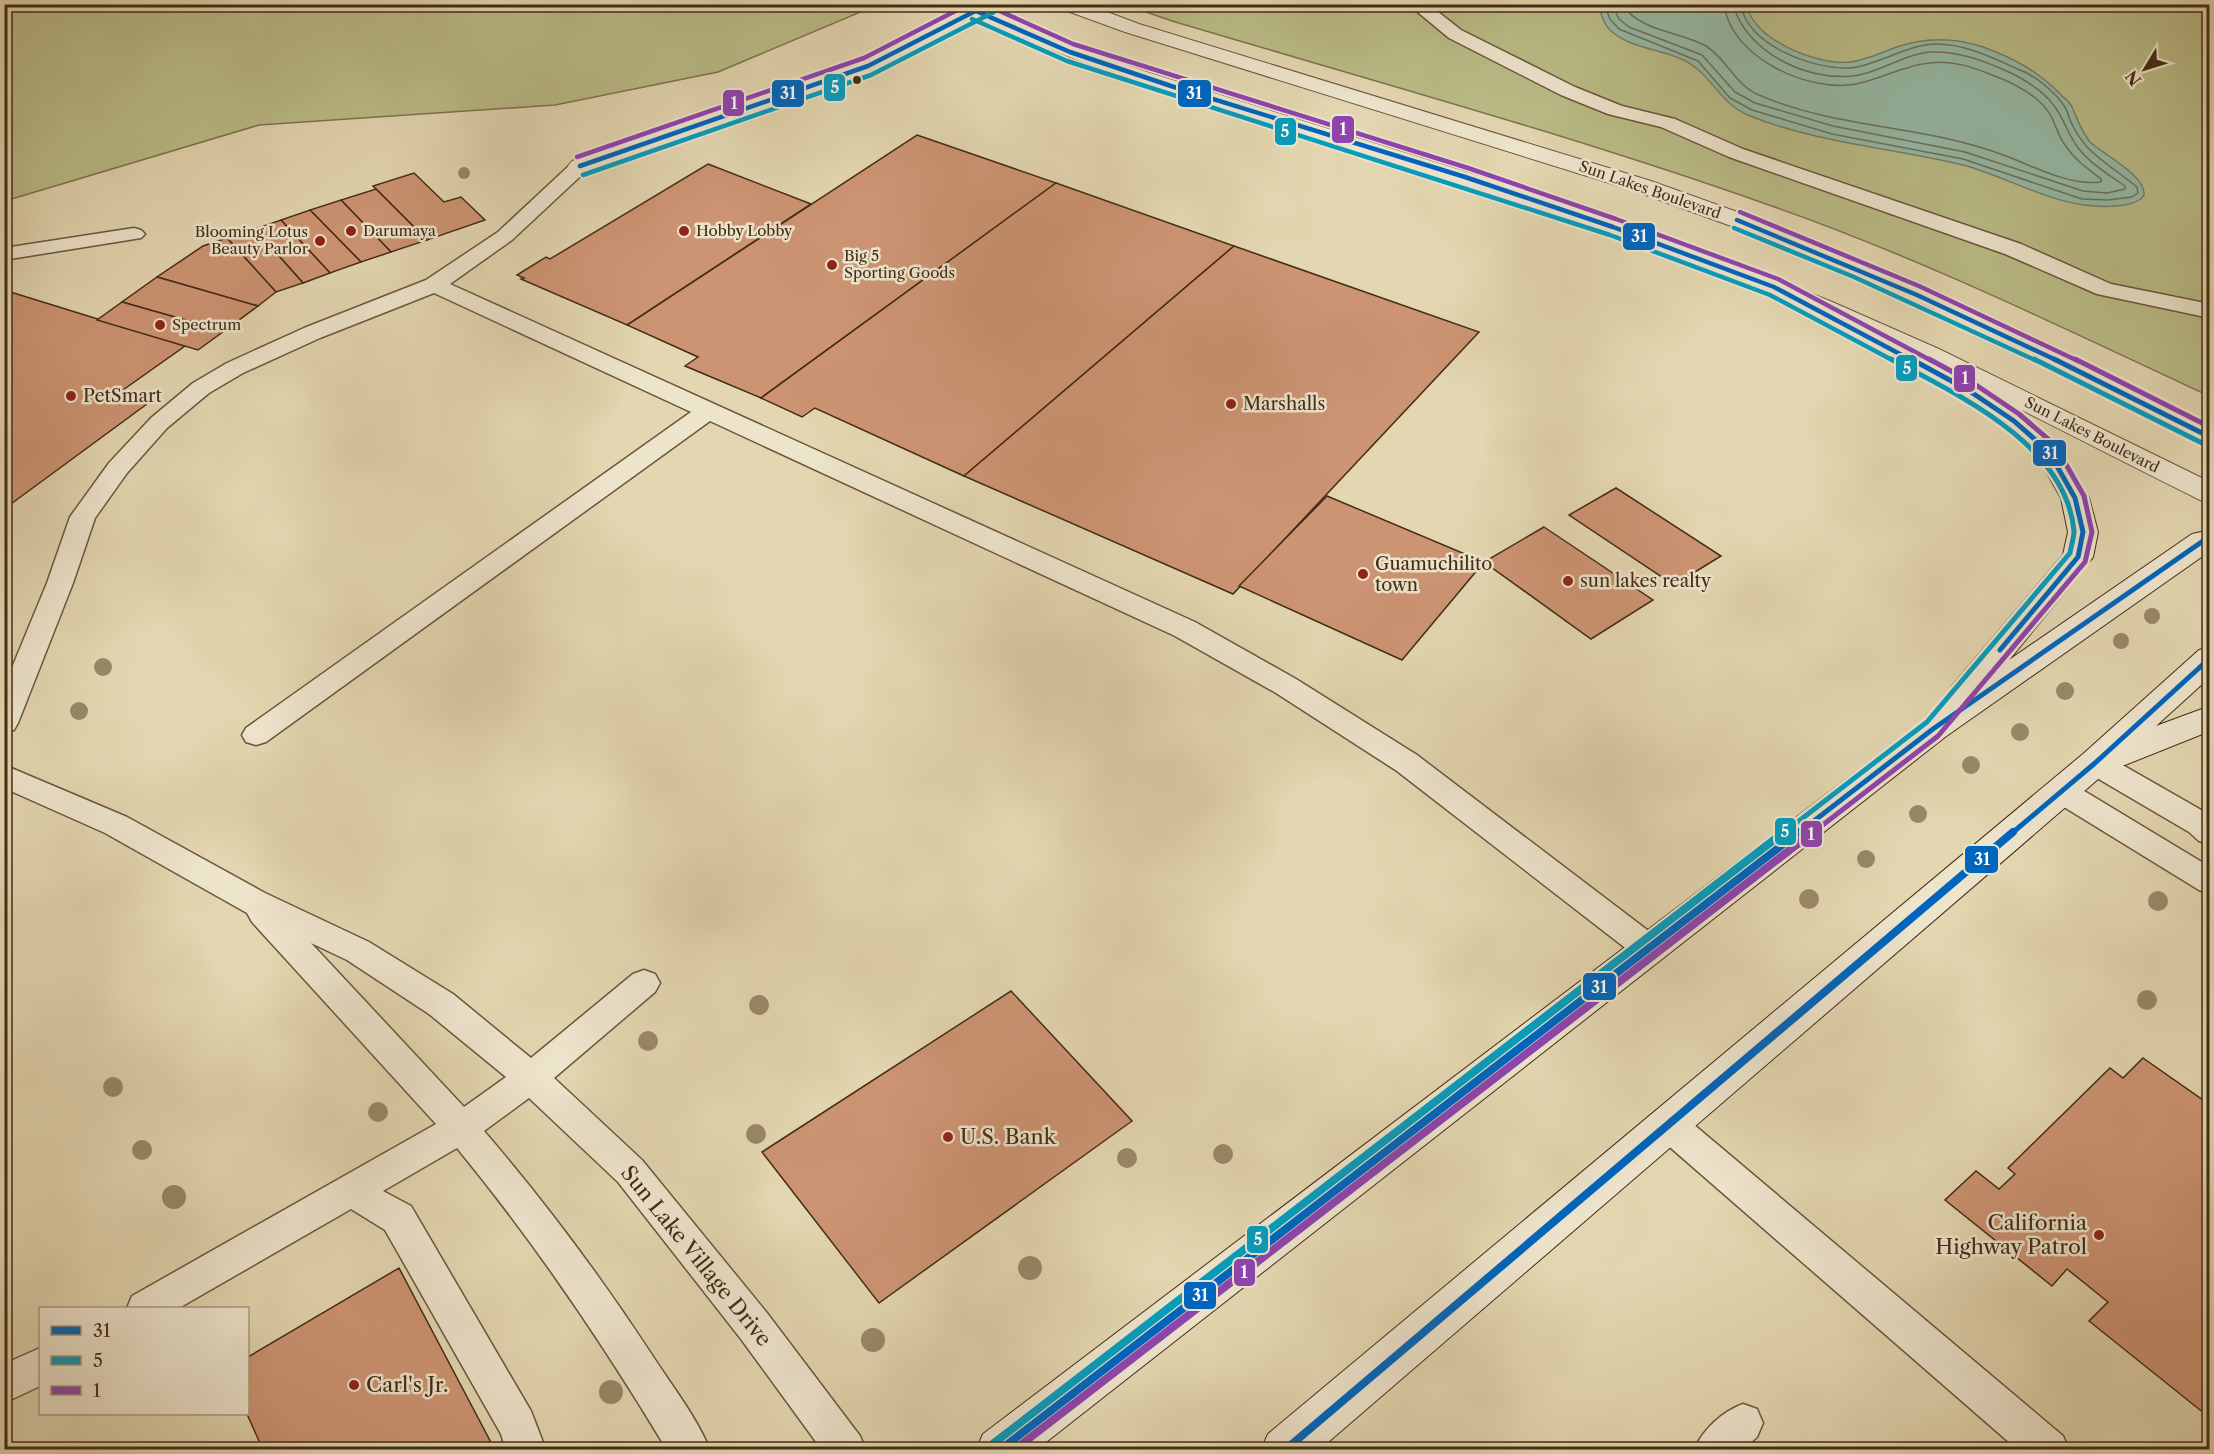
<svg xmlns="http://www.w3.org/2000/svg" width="2214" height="1454" viewBox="0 0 2214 1454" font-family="'Libre Caslon Text',serif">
<rect width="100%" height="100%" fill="#e3d6b0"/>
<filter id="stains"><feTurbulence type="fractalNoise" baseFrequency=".00333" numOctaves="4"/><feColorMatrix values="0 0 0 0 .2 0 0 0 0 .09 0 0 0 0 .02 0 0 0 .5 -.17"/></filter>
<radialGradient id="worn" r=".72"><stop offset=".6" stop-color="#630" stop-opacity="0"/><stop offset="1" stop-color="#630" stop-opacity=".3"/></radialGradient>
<g fill="#babc87" stroke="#7e744e" stroke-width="1.5">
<path d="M5,4H877V5L718,72L555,105L259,125L5,201Z"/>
<path d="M1126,5H2209V396C2063,328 1919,257 1766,204C1571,135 1370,80 1172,21Z"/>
</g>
<path fill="#96baa6" stroke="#75816c" stroke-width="1.5" d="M1598,5H1747C1752,40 1819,66 1851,62C1865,60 1881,53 1894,48C1924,37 1953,37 1983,47C2013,58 2038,71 2060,94C2064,98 2070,102 2072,107C2078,120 2081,132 2091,143C2105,155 2146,176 2144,195C2136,209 2099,207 2084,205C2042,199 2004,176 1963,165C1892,148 1818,143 1750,116C1723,105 1717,85 1696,68C1672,48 1632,52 1609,29C1603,22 1601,13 1598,5Z"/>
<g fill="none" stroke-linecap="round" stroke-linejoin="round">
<g stroke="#6c735e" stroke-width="1.5">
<path d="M1604,4L1610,19L1619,29L1698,61L1730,98L1752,110L1832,134L1963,159L2082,199L2108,200L2132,197L2138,193L2137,187C2121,174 2102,162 2087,147C2081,140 2074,129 2070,120C2068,116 2068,111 2065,107C2056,93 2036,76 2020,70C1993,58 1964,43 1934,44C1906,45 1876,66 1850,68C1815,70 1745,45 1741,4"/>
<path d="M1612,4L1619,19L1629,27L1702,55L1735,92L1755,103L1833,126L1965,152L2083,191L2107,193L2125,189V186C2109,175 2091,164 2079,149C2070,138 2066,125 2059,113C2047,92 2023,78 2002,69C1980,59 1955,51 1931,52C1903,54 1880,73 1853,76C1805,81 1745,51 1733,4"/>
<path d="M1622,4C1640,32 1679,31 1706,46C1727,59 1735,85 1759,95C1837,129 1926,125 2006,156C2035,167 2069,186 2101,182V179C2088,169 2074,159 2065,145C2058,136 2056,125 2051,116C2039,95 2014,83 1992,75C1973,67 1952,60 1930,63C1905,65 1881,79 1856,84C1808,93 1730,57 1724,4"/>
</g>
</g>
<g fill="#cd9473" stroke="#432c16" stroke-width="1.5">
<path d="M917,135L1056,183L761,398L685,366L698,357L627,325Z"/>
<path d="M708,164L811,204L627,325L521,279L524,278L517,275L546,257L550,259Z"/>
<path d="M414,173L444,202L461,197L485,220L427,240L373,186Z"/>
<path d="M1056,183L1234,246L964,476L815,408L802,417L761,398Z"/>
<path d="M376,189L427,240L391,252L341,200Z"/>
<path d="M341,200L391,252L361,262L310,210Z"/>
<path d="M310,210L361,262L330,273L281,220Z"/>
<path d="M281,220L330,273L303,283L255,229Z"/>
<path d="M255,229L303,283L276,292L227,238Z"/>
<path d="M227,238L276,292L258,306L157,277L203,246Z"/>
<path d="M1234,246L1479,332L1233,594L964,476Z"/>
<path d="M157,277L258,306L224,331L122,302Z"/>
<path d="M4,290L185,346L123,390L151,401L4,509Z"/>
<path d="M122,302L224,331L198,350L97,320Z"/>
<path d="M1616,488L1721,556L1674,585L1569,515Z"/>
<path d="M1327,496L1484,562L1402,660L1239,586Z"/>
<path d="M1544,527L1653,600L1591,639L1484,562Z"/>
<path d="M1011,991L1132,1121L879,1303L762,1152Z"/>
<path d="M2143,1058L2210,1105V1418L2089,1321L2108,1302L2067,1269L2052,1286L1945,1200L1976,1171L1999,1189L2015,1174L2008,1168L2110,1068L2123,1078Z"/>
<path d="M399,1268L495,1450H263L247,1414L248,1357Z"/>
</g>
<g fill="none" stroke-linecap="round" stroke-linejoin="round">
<g stroke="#6b563c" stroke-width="3">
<g id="service">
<path d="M1408,4H1428L1461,30L1575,87L1622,106L1675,119L1743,149L2021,244L2111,284L2210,304V318L2097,294L2005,254L1729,157L1661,127L1608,114L1561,95L1449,38Z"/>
<path d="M580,160L587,162L590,166L587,170L512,240L450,284L1195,622L1296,679L1417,755L1659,939L1664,948L1659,957L1648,961L1637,957L1397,771L1276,693L1175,636L710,421L266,742L256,745L246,742L242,735L246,728L691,412L434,293L320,338L243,373L209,393L167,428L127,473L95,518L73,583L18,723L14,730L4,733V687L47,583L70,517L109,463L151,418L193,383L227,363L304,328L426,280L498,232L573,162Z"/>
<path d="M134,228L141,230L145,234L141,238L4,260V248Z"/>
<path d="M2095,752L2105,755L2210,815V844L2199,841L2189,832L2085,771L2080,763L2085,755Z"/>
<path d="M4,765L127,817L265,893L369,942L453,994L531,1058L633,974L644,970L655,974L660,983L655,992L554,1078L642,1160L767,1313L860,1436L866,1450H822L741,1339L618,1182L529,1098L484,1131C545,1202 601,1277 652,1355C672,1386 696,1416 710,1450H667C604,1345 535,1243 457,1148L383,1191L411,1206L531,1411L546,1450H506L501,1434L385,1230L351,1209L179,1308H127L132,1296L436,1124L252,922L247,913L105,833L4,788ZM311,943L347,960L429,1014L506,1077L464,1107Z"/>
<path d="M2061,780L2071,783L2210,867V894L2199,890L2051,799L2046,791L2051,783Z"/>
<path d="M1668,1109L1680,1113L2063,1436L2069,1450H2018L1656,1135L1651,1124L1656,1113Z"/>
<path d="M40,1348V1386L4,1403V1364Z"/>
<path d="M1743,1404L1757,1409L1763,1423L1757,1437L1743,1450H1694C1703,1429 1722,1412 1743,1404Z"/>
</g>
</g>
<g stroke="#6b563c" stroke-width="2">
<path id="minor" d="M973,4H1000L997,8L876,71L588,171L580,173L572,171L568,166L572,161L860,61Z"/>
</g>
<g stroke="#6b563c" stroke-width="2">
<g id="tertiary">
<path d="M951,4H979L1066,43L1147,72L1553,199L1726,260L1830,301L1939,349L2210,482V503L2200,500C2093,447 1988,391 1880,341C1790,300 1697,265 1604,232C1388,156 1162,105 954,8Z"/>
<path d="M1056,4H1086L1139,24L1651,181L1793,232L1945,296L2210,426V445L2200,443L1927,306L1775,242L1635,191L1125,32L1059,8Z"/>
</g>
</g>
<g stroke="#432c16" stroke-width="2">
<g id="secondary">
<path d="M1774,279L1783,282L1978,384L2024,415L2063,452L2089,498L2098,532L2093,557L2009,660L2192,534L2210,530V551L1945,737L1036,1450H976L983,1434L1951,700L1947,694L1952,686L2063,555L2068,532L2061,498L2038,457L2004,427L1958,396L1765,292L1761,287L1765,282Z"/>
<path d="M2210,647V677L2156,726L2210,706V731L2125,765L2111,768L1319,1450H1261L1268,1434L2083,754L2199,650Z"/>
</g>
</g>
<use href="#service" fill="#ede4cc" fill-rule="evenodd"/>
<use href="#minor" fill="#ede4cc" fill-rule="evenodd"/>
<use href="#tertiary" fill="#ede4cc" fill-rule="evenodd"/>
<use href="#secondary" fill="#ede4cc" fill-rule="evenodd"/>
<g stroke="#ede4cc" stroke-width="8">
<g id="bus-1-far2">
<path d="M976,11L1070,52L1171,86L1465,177L1613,227L1774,287L1913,361"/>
<path d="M580,166L868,66L989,4"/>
<path d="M1737,220L1917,295L2058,361"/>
</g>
</g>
<g stroke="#ede4cc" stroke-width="10">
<g id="bus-1-far1">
<path d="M1911,359L1968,390L2014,421L2049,452L2075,498L2083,532L2078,557L2000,650"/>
<path d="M2054,359L2210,437"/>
<path d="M1797,834L1933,729L2203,541L2210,540"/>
<path d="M2011,834L2095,763L2210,658"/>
</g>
</g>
<g stroke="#ede4cc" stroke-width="12">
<g id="bus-1">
<path d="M1000,1450L1799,832"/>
<path d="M1285,1450L2013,832"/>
</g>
</g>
<g stroke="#ede4cc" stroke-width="8">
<g id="bus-2-far2">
<path d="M972,19L1067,61L1610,235L1770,295L1894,361"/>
<path d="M583,175L871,75L994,12"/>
<path d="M1734,228L1854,277L2037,361"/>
</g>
</g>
<g stroke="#ede4cc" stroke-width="10">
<g id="bus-2-far1">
<path d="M2034,359L2206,445"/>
<path d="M1782,834L1927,722L2070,553C2071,546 2074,538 2074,531C2066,444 1958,395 1891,359"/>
</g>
</g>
<g stroke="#ede4cc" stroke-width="12">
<path id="bus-2" d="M994,1443L1784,832"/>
</g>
<g stroke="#ede4cc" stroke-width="8">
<g id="bus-3-far2">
<path d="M984,4L1073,44L1468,168L1616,219L1778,279L1932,361"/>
<path d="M577,157L864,58L969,4"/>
<path d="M1740,212L1919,286L2078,361"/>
</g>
</g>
<g stroke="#ede4cc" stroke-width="10">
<g id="bus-3-far1">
<path d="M2075,359L2210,427"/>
<path d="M1811,834L1938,736L2085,562L2092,532L2084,496L2055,445L2019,414L1973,383L1929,359"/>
</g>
</g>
<g stroke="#ede4cc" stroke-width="12">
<path id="bus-3" d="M1014,1450L1813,832"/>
</g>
<use href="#bus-1-far2" stroke="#0065bd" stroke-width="4.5"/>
<use href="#bus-1-far1" stroke="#0065bd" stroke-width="5"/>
<use href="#bus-1" stroke="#0065bd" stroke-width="8"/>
<use href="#bus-2-far2" stroke="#079cbc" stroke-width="4.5"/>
<use href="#bus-2-far1" stroke="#079cbc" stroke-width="5"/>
<use href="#bus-2" stroke="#079cbc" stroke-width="8"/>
<use href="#bus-3-far2" stroke="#8e44ad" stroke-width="4.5"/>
<use href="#bus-3-far1" stroke="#8e44ad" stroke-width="5"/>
<use href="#bus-3" stroke="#8e44ad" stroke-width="8"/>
</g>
<g fill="#988868">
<circle cx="464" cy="173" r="6"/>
<circle cx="2152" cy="616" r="8"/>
<circle cx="2121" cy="641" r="8"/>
<circle cx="103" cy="667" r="9"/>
<circle cx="2065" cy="691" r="9"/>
<circle cx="79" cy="711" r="9"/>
<circle cx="2020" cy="732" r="9"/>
<circle cx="1971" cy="765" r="9"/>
<circle cx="1918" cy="814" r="9"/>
<circle cx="1866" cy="859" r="9"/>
<circle cx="1809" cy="899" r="10"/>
<circle cx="2158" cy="901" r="10"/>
<circle cx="2147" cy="1000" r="10"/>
<circle cx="759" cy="1005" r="10"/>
<circle cx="648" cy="1041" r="10"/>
<circle cx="113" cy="1087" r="10"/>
<circle cx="378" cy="1112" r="10"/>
<circle cx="756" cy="1134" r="10"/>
<circle cx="142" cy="1150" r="10"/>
<circle cx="1223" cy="1154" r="10"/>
<circle cx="1127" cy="1158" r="10"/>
<circle cx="174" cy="1197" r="12"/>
<circle cx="1030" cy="1268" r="12"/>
<circle cx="873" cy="1340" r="12"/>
<circle cx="611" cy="1392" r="12"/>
</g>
<circle fill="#432c16" stroke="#ede4cc" stroke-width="2" cx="857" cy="80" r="5"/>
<g fill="#8f2418" stroke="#ede4cc" stroke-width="2">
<circle cx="351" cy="231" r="6"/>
<circle cx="684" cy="231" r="6"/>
<circle cx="320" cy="241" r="6"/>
<circle cx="832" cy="265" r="6"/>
<circle cx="160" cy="325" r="6"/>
<circle cx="71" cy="396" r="6"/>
<circle cx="1231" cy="404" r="6"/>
<circle cx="1363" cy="574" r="6"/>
<circle cx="1568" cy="581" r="6"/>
<circle cx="948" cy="1137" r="6"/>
<circle cx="2099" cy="1235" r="6"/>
<circle cx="354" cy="1385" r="6"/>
</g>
<g text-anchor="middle" stroke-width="5" stroke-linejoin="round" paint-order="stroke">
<g font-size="15" fill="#432c16" stroke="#ede4cc">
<text transform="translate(1650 190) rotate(19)" y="5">Sun Lakes Boulevard</text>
<text transform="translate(2092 435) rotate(27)" y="5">Sun Lakes Boulevard</text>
</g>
<g font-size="15" fill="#432c16" stroke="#ede4cc" text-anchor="start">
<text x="363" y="236">Darumaya</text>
<text x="696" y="236">Hobby Lobby</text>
<text x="308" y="237" text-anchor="end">Blooming Lotus<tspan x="308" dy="17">Beauty Parlor</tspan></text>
<text x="844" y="261">Big 5<tspan x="844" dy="17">Sporting Goods</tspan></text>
<text x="172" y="330">Spectrum</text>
</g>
<g font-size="18" fill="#432c16" stroke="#ede4cc" text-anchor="start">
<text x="83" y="402">PetSmart</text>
<text x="1243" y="410">Marshalls</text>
<text x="1375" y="570">Guamuchilito<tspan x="1375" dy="21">town</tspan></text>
<text x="1580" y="587">sun lakes realty</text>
</g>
<g font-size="21" fill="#432c16" stroke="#ede4cc" text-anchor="start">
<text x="960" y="1144">U.S. Bank</text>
<text x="2087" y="1230" text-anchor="end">California<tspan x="2087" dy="24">Highway Patrol</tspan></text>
<text x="366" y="1392">Carl's Jr.</text>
</g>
<g font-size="21" fill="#432c16" stroke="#ede4cc">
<text transform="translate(696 1256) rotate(51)" y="7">Sun Lake Village Drive</text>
</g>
</g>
<g stroke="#ede4cc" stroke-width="2">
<rect x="823" y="73" width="23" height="29" rx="6" fill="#079cbc"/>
<rect x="1177" y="79" width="35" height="29" rx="6" fill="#0065bd"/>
<rect x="771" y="79" width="34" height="29" rx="6" fill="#0065bd"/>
<rect x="722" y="89" width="23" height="28" rx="6" fill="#8e44ad"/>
<rect x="1331" y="115" width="24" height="29" rx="6" fill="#8e44ad"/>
<rect x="1274" y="117" width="23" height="29" rx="6" fill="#079cbc"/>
<rect x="1622" y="222" width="34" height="29" rx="6" fill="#0065bd"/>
<rect x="1895" y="354" width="23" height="28" rx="6" fill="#079cbc"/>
<rect x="1953" y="364" width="23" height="29" rx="6" fill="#8e44ad"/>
<rect x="2032" y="439" width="35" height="28" rx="6" fill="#0065bd"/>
<rect x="1774" y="817" width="23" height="29" rx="6" fill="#079cbc"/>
<rect x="1800" y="820" width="23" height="28" rx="6" fill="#8e44ad"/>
<rect x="1964" y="845" width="35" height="29" rx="6" fill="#0065bd"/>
<rect x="1582" y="972" width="35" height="29" rx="6" fill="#0065bd"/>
<rect x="1246" y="1225" width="23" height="29" rx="6" fill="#079cbc"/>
<rect x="1233" y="1258" width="23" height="29" rx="6" fill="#8e44ad"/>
<rect x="1183" y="1281" width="34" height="29" rx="6" fill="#0065bd"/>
</g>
<g font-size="16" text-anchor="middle" font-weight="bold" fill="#fff">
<text x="835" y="93">5</text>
<text x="1194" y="99">31</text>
<text x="788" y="99">31</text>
<text x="734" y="109">1</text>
<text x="1343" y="135">1</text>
<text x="1285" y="137">5</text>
<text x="1639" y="242">31</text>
<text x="1907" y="374">5</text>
<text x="1965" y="384">1</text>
<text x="2050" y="459">31</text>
<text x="1785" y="837">5</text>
<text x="1811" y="840">1</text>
<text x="1982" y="865">31</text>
<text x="1599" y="993">31</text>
<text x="1258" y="1245">5</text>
<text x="1244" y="1278">1</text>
<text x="1200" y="1301">31</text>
</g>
<rect width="2214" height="1454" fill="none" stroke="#e3d6b0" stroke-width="24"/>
<rect x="6" y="6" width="2202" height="1442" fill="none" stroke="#432c16" stroke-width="3"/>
<rect x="12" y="12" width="2190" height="1430" fill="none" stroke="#432c16" stroke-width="1.5"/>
<rect x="39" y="1307" width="210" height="108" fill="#ede4cc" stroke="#a99a83" stroke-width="1.5"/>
<rect x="51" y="1326" width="30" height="9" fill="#0065bd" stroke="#a99a83" stroke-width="1.5"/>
<text x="93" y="1337" font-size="18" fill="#432c16">31</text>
<rect x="51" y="1356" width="30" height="9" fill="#079cbc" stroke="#a99a83" stroke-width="1.5"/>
<text x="93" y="1367" font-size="18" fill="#432c16">5</text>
<rect x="51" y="1386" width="30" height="9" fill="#8e44ad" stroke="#a99a83" stroke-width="1.5"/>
<text x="93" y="1397" font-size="18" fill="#432c16">1</text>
<g transform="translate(2145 69) rotate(232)" stroke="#ede4cc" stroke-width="4.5" paint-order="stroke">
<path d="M0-4.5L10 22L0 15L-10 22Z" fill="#432c16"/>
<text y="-9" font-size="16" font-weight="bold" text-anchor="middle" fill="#432c16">N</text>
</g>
<rect width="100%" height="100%" filter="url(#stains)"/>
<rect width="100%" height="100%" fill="url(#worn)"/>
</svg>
